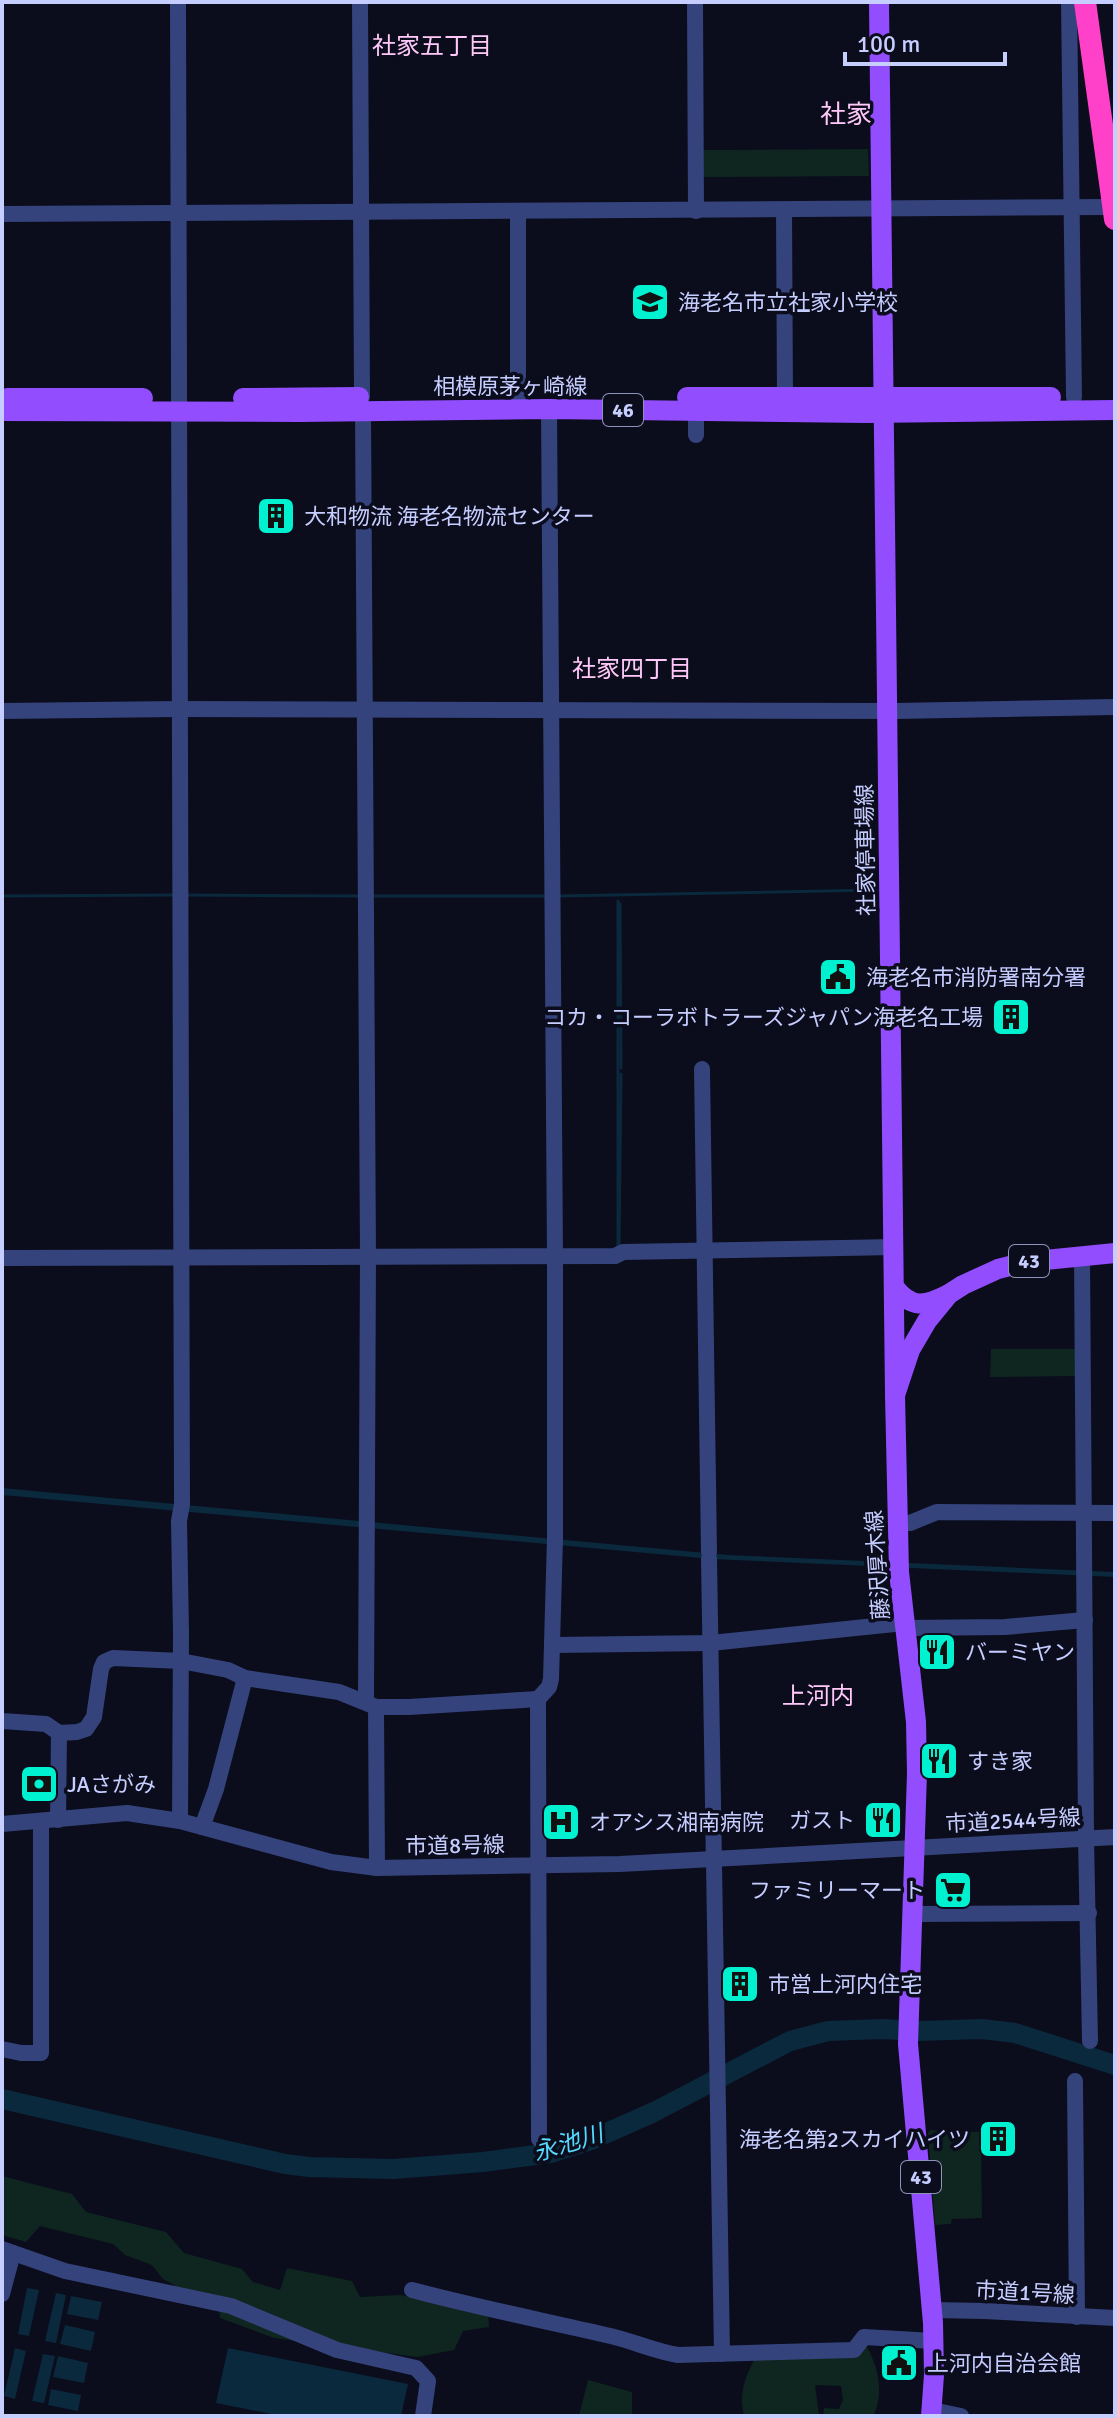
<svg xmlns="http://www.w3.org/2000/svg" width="1117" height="2418" viewBox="0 0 1117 2418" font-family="Signika,'Noto Sans JP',sans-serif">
<rect width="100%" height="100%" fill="#0b0c1c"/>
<g fill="#0e261f">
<path d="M868,149L869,176L703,177V150Z"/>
<path d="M991,1349H1077V1376L990,1377Z"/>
<path d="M930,2130L981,2132L982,2218L952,2219L951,2224L935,2225L928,2133Z"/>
<path d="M2,2176L72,2194L86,2212L166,2232L184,2253L242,2269L253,2282L280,2290L287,2268L352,2281L360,2297L400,2295L488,2307L489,2327L463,2331L454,2350L417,2357L274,2338L220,2318L218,2300L179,2288L163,2279L152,2265L125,2255L113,2244L40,2226L26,2242L2,2235Z"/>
<path d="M864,2342C877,2362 885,2392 874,2414L867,2416H823L824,2408L839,2409L843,2400L841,2386L815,2385L819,2416H744C739,2394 744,2380 754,2360Z"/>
<path d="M588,2380L632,2392V2416H579Z"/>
</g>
<g fill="#0a293c">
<path d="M2,1488L728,1555L1115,1572V1577L712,1559L2,1495Z"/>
<path d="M27,2288L39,2290L29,2336L18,2334Z"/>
<path d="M56,2293L66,2295L56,2343L45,2341Z"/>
<path d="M71,2296L102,2302L98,2320L67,2314Z"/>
<path d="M65,2325L95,2332L91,2351L60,2344Z"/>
<path d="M15,2348L26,2351L15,2399L4,2396Z"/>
<path d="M228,2348L408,2384L401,2416H281L216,2403Z"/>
<path d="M43,2354L55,2356L44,2403L32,2401Z"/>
<path d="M58,2356L88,2363L84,2383L53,2377Z"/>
<path d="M51,2389L81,2395L78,2411L48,2405Z"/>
</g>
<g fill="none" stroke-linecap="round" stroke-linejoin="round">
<g stroke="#0a293c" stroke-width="3">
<path d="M186,895L358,896"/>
<path d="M2,896L174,895"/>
<path d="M370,896H546"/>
<path d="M558,896L877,890"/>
<path d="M620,904L621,1068"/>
<path d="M619,1247L621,1074"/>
<path d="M618,1249V901"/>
</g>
<path stroke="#0a293c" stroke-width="20" d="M2,2099L285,2164L309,2167L393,2169L483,2162L551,2153L591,2140L654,2112L790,2041L828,2031L882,2029L918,2031L982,2029L1015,2033L1115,2065"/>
<g stroke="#35437c" stroke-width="16">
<path d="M178,2L182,1504L179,1521L181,1632L180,1821"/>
<path d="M360,2L362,397"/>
<path d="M695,2L696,211"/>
<path d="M1069,2L1074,397"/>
<path d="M784,210L785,397"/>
<path d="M2,214L1107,207"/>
<path d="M518,397V211"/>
<path d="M363,410L368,1256L366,1702"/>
<path d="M696,411V435"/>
<path d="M2,711L178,709L896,711L1115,707"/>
<path d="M702,1069L709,1552"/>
<path d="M1082,1255L1086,1837L1090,2041"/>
<path d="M2,1258L615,1256L623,1252L895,1247"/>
<path d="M897,1523H910L937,1512L1115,1513"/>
<path d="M709,1559L722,2354"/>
<path d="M905,1628L1005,1627L1085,1620"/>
<path d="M554,1645L711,1643L904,1623"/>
<path d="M376,1707L377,1868"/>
<path d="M2,1721L46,1724L59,1733L77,1732L86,1729L94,1717L101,1669L104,1662L113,1658L181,1661L228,1670L245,1678L339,1692L376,1707H409L538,1699"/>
<path d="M58,1820L59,1733"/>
<path d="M2,1824L127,1813L180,1821L331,1862L377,1868L620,1864L1115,1837"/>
<path d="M202,1827L216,1789L245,1678"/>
<path d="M911,1914L1089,1913"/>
<path d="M2,2049L21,2053H41V1821"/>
<path d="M1075,2081L1077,2317"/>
<path d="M539,2139L538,1699L549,1687L551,1679L555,1538V1255L549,409"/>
<path d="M2,2249L65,2271L231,2306L337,2350L416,2368L428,2381L423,2416"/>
<path d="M412,2290C476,2307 541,2320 606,2335C631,2340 653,2351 678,2355L854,2350L864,2337L933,2341"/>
<path d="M2,2294L13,2253"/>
<path d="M932,2310L984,2311L1115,2318"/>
<path d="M932,2410L961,2416"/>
</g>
<g stroke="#924dff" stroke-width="20">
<path d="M879,2L895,1395"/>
<path d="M687,397H1051"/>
<path d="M7,398H143"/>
<path d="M243,398L359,397"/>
<path d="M2,411L299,412L549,409L866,413L1115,410"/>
<path d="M895,1288C912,1309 925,1306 947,1295"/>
<path d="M931,2416L934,2375L933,2323L908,2044L917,1773L916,1722L899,1572L895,1395L910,1350L927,1321L949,1294L963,1285L998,1269L1025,1262L1115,1253"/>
</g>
<path stroke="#ff41c9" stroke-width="22" d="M1085,2L1115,219"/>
</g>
<defs>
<g id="school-square" transform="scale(2)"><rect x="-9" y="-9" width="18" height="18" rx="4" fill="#00f1cf" stroke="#0b0c1c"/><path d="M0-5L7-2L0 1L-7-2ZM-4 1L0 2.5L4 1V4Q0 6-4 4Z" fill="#111"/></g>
<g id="building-square" transform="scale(2)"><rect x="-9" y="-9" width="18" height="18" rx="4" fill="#00f1cf" stroke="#0b0c1c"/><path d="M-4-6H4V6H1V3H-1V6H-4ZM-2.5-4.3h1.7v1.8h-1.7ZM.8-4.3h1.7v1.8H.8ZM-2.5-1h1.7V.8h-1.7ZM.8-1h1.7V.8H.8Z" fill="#111"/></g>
<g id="civic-square" transform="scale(2)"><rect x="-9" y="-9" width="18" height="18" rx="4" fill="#00f1cf" stroke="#0b0c1c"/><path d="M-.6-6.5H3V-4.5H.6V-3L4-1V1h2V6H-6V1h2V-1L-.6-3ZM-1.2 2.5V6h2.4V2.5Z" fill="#111"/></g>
<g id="restaurant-square" transform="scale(2)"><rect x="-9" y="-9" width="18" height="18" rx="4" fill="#00f1cf" stroke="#0b0c1c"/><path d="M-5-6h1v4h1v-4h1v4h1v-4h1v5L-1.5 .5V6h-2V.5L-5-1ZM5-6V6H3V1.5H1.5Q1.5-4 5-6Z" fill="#111"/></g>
<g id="bank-square" transform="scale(2)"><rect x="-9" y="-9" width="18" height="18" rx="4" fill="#00f1cf" stroke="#0b0c1c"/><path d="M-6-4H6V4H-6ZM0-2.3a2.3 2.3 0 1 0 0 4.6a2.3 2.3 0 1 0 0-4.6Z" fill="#111"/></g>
<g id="hospital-square" transform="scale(2)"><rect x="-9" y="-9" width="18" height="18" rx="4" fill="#00f1cf" stroke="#0b0c1c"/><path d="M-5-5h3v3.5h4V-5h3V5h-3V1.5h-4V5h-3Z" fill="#111"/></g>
<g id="supermarket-square" transform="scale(2)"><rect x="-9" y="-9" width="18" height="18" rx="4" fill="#00f1cf" stroke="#0b0c1c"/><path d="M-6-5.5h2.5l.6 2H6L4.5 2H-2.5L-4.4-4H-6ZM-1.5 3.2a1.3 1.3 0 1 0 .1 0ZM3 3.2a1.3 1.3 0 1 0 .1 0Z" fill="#111"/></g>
</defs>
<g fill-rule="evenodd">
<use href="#school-square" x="650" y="302"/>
<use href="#building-square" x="276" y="516"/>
<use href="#civic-square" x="838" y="977"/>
<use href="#building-square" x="1011" y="1017"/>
<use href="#restaurant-square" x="937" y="1652"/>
<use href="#restaurant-square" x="939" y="1761"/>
<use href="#bank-square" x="39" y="1784"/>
<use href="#restaurant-square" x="883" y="1820"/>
<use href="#hospital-square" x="561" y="1822"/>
<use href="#supermarket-square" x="953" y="1890"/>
<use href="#building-square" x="740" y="1984"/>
<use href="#building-square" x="998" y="2139"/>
<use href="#civic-square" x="899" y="2363"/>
</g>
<g text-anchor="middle" stroke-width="7" stroke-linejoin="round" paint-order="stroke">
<g fill="#0b0c1c" stroke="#8e93bb" stroke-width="2">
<rect x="603" y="394" width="40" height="32" rx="6"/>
<rect x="1009" y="1245" width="40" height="32" rx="6"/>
<rect x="901" y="2161" width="40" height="32" rx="6"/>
</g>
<g font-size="20" font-weight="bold" fill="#c6cdff">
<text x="623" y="417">46</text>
<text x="1029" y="1268">43</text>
<text x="921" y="2184">43</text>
</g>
<g font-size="22" fill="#c6cdff" stroke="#0b0c1c" text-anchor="start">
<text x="678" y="310">海老名市立社家小学校</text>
<text x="304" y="524">大和物流 海老名物流センター</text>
<text x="866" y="985">海老名市消防署南分署</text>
<text x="983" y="1025" text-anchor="end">コカ・コーラボトラーズジャパン海老名工場</text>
<text x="965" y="1660">バーミヤン</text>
<text x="967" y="1769">すき家</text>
<text x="67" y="1792">JAさがみ</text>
<text x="855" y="1828" text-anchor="end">ガスト</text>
<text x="589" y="1830">オアシス湘南病院</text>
<text x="925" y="1898" text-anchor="end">ファミリーマート</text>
<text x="768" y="1992">市営上河内住宅</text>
<text x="970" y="2147" text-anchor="end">海老名第2スカイハイツ</text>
<text x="927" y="2371">上河内自治会館</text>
</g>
<g font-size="22" fill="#c6cdff" stroke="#0b0c1c">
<text x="510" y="394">相模原茅ヶ崎線</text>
<text transform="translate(865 850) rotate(-91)" y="8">社家停車場線</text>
<text transform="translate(877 1565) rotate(-94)" y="8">藤沢厚木線</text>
<text transform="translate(1013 1820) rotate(-3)" y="8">市道2544号線</text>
<text transform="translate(455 1845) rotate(-1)" y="8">市道8号線</text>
<text transform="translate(1025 2292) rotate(3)" y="8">市道1号線</text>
</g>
<g font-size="24" fill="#ffc8f8" stroke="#0b0c1c">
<text x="432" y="54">社家五丁目</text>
<text x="632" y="677">社家四丁目</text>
<text x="818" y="1704">上河内</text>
</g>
<g font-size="24" font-style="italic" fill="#54d9ff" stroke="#0b0c1c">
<text transform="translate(568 2143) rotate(-17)" y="8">永池川</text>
</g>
<g font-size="26" fill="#ffc8f8" stroke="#0b0c1c">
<text x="846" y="123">社家</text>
</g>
</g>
<rect width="1117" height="2418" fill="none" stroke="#c6cdff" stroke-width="8"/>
<path d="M845 52v12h160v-12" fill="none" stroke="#c6cdff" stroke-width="4"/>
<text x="857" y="52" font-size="24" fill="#c6cdff" stroke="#0b0c1c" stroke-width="6" paint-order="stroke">100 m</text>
</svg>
